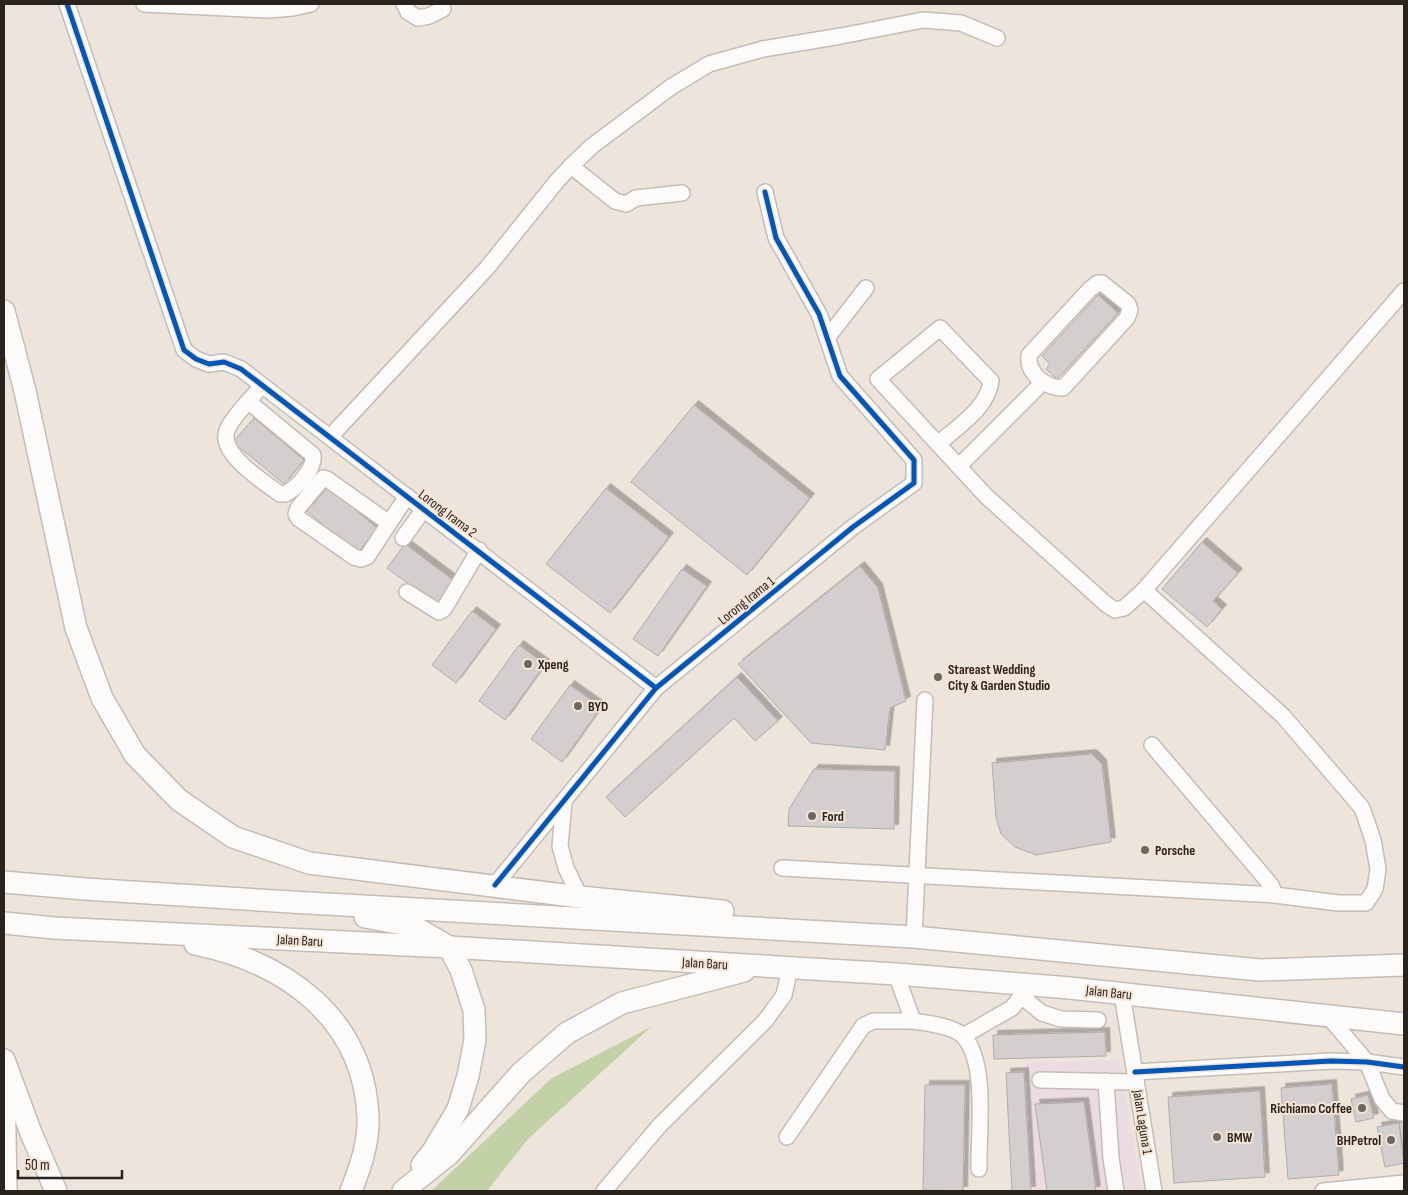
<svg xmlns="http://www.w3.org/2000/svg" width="1408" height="1195" viewBox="0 0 1408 1195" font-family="'Sofia Sans Condensed',sans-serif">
<defs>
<filter id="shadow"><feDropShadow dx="4.5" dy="-4.5" stdDeviation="0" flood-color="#0004"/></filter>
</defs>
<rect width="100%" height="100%" fill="#ede4dc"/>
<path fill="#ebdce2" d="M1119,1060L1142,1191H1034L1026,1063Z"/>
<path fill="#c3d1a6" d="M651,1027L528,1139L487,1191H431L552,1078Z"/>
<g fill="#d4cfcf" stroke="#b0acab" filter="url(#shadow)">
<path d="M1098,295L1118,313L1057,379L1046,369L1050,364L1042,356Z"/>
<path d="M694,405L810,498L747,575L631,482Z"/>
<path d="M254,418L304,460L284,484L233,442Z"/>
<path d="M328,487L378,529L357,553L307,511Z"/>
<path d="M606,488L669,537L610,613L546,564Z"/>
<path d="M1202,542L1238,573L1213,601L1222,609L1207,627L1162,589Z"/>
<path d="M405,544L457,583L440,607L387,568Z"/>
<path d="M860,566L878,588L906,701L890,708L885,750L811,743L738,664Z"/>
<path d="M682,569L707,586L658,656L633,639Z"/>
<path d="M472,611L496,629L456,683L432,665Z"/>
<path d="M519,645L545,664L505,720L479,701Z"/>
<path d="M737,677L778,721L755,741L734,718L625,817L606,797Z"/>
<path d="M570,685L601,707L562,762L531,739Z"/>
<path d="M1092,754L1102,764L1111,842L1036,855L1015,847L1001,834L996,817L992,763Z"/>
<path d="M814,769L895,771L894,829L788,826L789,809Z"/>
<path d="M1105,1032L1106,1056L994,1059L993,1035Z"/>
<path d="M1024,1072L1031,1191H1012L1006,1073Z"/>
<path d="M1332,1084L1339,1175L1288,1179L1281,1088Z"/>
<path d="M925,1085H965L963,1191L923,1190Z"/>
<path d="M1260,1091L1265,1177L1174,1183L1168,1097Z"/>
<path d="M1368,1095L1374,1118L1356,1122L1351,1099Z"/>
<path d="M1084,1102L1096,1191H1047L1035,1104Z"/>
<path d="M1404,1122V1152L1399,1123Z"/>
<path d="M1399,1123L1404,1163L1385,1167L1377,1127Z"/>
</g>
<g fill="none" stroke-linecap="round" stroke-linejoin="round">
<g stroke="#c4bdb7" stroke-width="18">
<g id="minor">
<path d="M67,4L184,350L196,359L209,364L224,362L241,369L656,688"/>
<path d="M144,4L269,10L293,8L311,4"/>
<path d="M404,4L408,12L418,18L429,16L443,9"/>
<path d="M571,166L615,201L626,204L636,198L682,193"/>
<path d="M1098,283H1102L1128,304L1130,310L1127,318L1063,388C1046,388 1027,374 1029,355L1090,289Z"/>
<path d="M828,337L866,288"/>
<path d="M249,402L313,455C315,469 297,488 285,494H280C264,482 215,452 228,428C236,412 252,399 262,385"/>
<path d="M330,437L487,268L557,181L571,166L592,146L671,87L709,64L763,49L841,36L923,20L961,23L997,38"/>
<path d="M938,444C957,427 988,408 991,381L940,328L878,379L986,496L1106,604L1115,610L1124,608L1144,590L1404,291"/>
<path d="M959,466L1043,382"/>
<path d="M389,523L327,479L323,478L298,508L296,514L298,518L354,557L361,559L367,557L407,496"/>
<path d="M403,538L424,509"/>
<path d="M407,592L439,612L444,609L479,550"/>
<path d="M1152,745L1271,885L1275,895"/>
<path d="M564,802L560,846L566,868L580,897"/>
<path d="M782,868L1275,895L1338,903H1366L1375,889L1378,869L1373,840L1362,808L1283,716L1144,590"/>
<path d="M495,885L656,688L853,527L914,483V460L840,376L819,314L776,238L765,192"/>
<path d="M914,937L925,700"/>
<path d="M896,974L913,1021C926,1023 955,1026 964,1037C988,1064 978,1134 979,1169"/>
<path d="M1026,985L1021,996L1042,1013L1061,1019L1098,1020"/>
<path d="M1122,994L1154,1191"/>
<path d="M1327,1015L1367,1062L1382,1099L1392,1111L1404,1113"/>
<path d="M963,1036L1012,1008L1021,996"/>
<path d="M1135,1072L1331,1061L1367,1062L1404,1067"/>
<path d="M1040,1080L1136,1082"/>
<path d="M1106,1081L1111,1158L1116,1191"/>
<path d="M787,1137L863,1026L873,1021H913"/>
<path d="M604,1191L660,1125L765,1021L784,995L790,968"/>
<path d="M1323,1191L1404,1183"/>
</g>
</g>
<g stroke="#c4bdb7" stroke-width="24">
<g id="highway">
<path d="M4,311L25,391L76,628L102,698L135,755L179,800L233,837L309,863L580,897L723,911"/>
<path d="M4,882L85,889L291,902L914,937L1260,970L1404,965"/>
<path d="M365,917L413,926L449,947L461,970L474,1010L475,1040L468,1076L458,1109L433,1151L422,1165"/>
<path d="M4,923L54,928L449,947L896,974L1070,988L1404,1024"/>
<path d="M195,944C285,962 364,1018 368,1117C369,1143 360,1168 351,1191"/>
<path d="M4,1060L31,1133L56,1191"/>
<path d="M4,1077L6,1191"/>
<path d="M403,1191L449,1154L521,1073L567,1033L622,1003L744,971"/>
</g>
</g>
<use href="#minor" stroke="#fcfbfa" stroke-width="15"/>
<use href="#highway" stroke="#fcfbfa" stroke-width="21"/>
<g stroke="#f4e4d5" stroke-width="8">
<g id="cycleway">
<path d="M67,4L184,350L196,359L209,364L224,362L241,369L656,688"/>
<path d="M495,885L656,688L853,527L914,483V460L840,376L819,314L776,238L765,192"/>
<path d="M1135,1072L1331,1061L1367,1062L1404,1067"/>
</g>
</g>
<use href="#cycleway" stroke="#0057b8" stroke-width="5"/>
</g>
<g fill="#6e6760" stroke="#f4e4d5" stroke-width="2">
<circle cx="528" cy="664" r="5"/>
<circle cx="938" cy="677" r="5"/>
<circle cx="578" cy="706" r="5"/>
<circle cx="812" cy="816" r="5"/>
<circle cx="1145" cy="850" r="5"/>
<circle cx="1362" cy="1108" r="5"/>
<circle cx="1217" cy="1137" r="5"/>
<circle cx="1391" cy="1140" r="5"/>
</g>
<g text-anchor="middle" stroke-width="4" stroke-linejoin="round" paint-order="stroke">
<g font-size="14" fill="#29231d" stroke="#f4e4d5">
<text transform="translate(448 513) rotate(37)" y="5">Lorong Irama 2</text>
<text transform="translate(746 600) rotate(-39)" y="5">Lorong Irama 1</text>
<text transform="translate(300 940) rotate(3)" y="5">Jalan Baru</text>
<text transform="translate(705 963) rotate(3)" y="5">Jalan Baru</text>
<text transform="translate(1109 992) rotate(6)" y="5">Jalan Baru</text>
<text transform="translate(1143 1122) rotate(81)" y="5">Jalan Laguna 1</text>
</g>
<g font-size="14" font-weight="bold" fill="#29231d" stroke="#f4e4d5" text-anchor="start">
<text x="538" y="669">Xpeng</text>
<text x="948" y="674">Stareast Wedding<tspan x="948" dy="16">City &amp; Garden Studio</tspan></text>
<text x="588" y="711">BYD</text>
<text x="822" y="821">Ford</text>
<text x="1155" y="855">Porsche</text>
<text x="1352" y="1113" text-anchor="end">Richiamo Coffee</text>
<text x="1227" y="1142">BMW</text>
<text x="1381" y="1145" text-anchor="end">BHPetrol</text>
</g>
</g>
<rect width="1408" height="1195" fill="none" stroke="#29231d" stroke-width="10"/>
<path d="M18 1170v8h104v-8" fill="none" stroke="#29231d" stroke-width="2.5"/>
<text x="25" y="1170" font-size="15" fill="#29231d" stroke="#f4e4d5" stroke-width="4" paint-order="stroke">50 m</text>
</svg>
